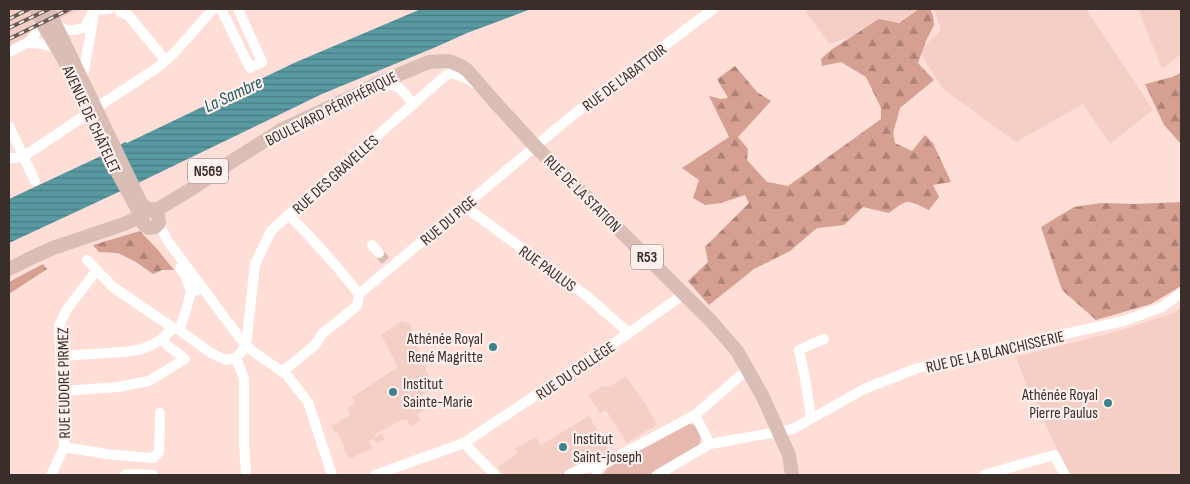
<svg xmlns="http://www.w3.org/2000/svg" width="1190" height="484" viewBox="0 0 1190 484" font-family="'Sofia Sans Condensed',sans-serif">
<defs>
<pattern id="forest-firs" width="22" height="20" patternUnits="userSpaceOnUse" patternTransform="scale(1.25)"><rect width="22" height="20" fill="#d59f92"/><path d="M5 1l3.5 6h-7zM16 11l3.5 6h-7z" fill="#ae8277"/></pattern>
<pattern id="water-rules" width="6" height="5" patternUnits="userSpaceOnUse" patternTransform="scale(1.25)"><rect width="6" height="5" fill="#5899a2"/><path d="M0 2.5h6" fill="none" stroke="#4a7d84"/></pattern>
</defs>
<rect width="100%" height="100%" fill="#feded6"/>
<g fill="#f5cec5">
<path d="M9,9H81L30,32L26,37L9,45Z"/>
<path d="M804,9H919L902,20L829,44Z"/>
<path d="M934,9H1086L1153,110L1110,144L1083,104L1016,142L943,89L919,51L941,30Z"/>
<path d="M1138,9H1181V54L1162,69Z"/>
<path d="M1181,307V475H1070L1027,387L1016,357L1115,332L1174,313Z"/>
<path d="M402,321L411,324V326L414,339L433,388L421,395L422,397L419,399L425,410L417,414L421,421L410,426L407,420L404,421L403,419L374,435L376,437L382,433L385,439L377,444L373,439L369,441L373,448L349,459L346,451H344L343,449L345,448L338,433L335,432L331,426L350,415L347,409L355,403L352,397L398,367L381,335Z"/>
<path d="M626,376L648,408L657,425L636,437L627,443L606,410L600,413L588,395L602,386L609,387Z"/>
<path d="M589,416L611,454L576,475H505L497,467L518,453L515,449L536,437L541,445Z"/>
</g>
<g fill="url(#forest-firs)">
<path d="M919,9H930L933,16L934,25L926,41L918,63L934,80L900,108L893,133L895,143L912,151L925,135L933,143L951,182L933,185L939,197L929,210C907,200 909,198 889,213L863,207L844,225L817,228L790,251L754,269L709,305L688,281L708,262L705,247L749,203L745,195L721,203L705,205L693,198L699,180L682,168L729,137L709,96L721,99L728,98L717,79L735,66L757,92L771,101L738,137L748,149L747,160L767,182L788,186L881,119V108L866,77L841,62L822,66L821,59L831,50L879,19L899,23Z"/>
<path d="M1181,73V144L1164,125L1145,84L1172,77Z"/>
<path d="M1181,202V286L1151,304L1096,320L1062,290L1041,227L1074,207L1101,203L1134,204Z"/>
<path d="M140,231L157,249L174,270H162L153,274L136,262L118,253L99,252L93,245Z"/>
<path d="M43,264L47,269L9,294V282Z"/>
</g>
<path fill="#e8baaf" d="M687,423L696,426L701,435L699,447L648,475H603L608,467Z"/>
<path fill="url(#water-rules)" d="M421,9H531L467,33L436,47L322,94L138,183L9,243V199L101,156L125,142L127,143L294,63Z"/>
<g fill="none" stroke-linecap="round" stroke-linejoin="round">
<path stroke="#d7bbb4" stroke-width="10" stroke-dasharray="10 5" stroke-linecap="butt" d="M379,253L389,265"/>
<g stroke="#fff" stroke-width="10">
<path d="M119,9L120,12L129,16L161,55L164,61"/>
<path d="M221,9L250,68L262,62L238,9"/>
<path d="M94,10L109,9"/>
<path d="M55,23C66,32 71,31 84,28L92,14"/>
<path d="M28,43L44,44L58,49"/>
<path d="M9,52C26,44 39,40 39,18"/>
<path d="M82,81L93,20L94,9"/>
<path d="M381,86C397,80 405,93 413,105"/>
<path d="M9,126L35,181"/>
<path d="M9,158H15L23,156L35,149L102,104L157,68L175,52L213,9"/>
<path d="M464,206L588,297L629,333"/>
<path d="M288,215C315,240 336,265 359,294"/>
<path d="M159,221L162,230L167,240L239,337L246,346L258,355L287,375L308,402L332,475"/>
<path d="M372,245L379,253"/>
<path d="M87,260L113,287L173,328L179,330L211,353L226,360L236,358L246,346"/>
<path d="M180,268L185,275L191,292"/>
<path d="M359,294L574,114L713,9"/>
<path d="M179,330L184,317L191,292L197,290"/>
<path d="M246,346L255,264L271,231L328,179L445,76L451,73C460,75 466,77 474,83"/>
<path d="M60,356L125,352L142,349L152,345L162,339L173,328"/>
<path d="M236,358L244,379V443L246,475"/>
<path d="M282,372L315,345L323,333L357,306L359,294"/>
<path d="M62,391L118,387L149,381L185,359L167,345L162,339"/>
<path d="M811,418L805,378L799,350L824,339"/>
<path d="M464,443L495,475"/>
<path d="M710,444L793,429L864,389L918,368L996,349L1124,321L1162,307L1181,293"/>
<path d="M64,447L107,454L153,458"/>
<path d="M153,458L159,452L160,413"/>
<path d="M51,475L64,447L59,326L67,309L97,270"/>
<path d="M125,475L133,474L153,475"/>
<path d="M375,475L464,443L629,333L684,294"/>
<path d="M569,475L580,469L602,465"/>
<path d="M596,475L598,469L602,465L695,415L748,369"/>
<path d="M657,475L710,444L695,415"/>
<path d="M984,475L1054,455L1065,475"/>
</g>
<g stroke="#dabeb6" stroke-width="14">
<path d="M36,9L44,26L63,58L120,177L139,212L142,216V219L144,225L149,228L155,227L159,223L158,215C153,209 146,210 141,203L48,9"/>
<path d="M9,269L33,257L53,248L124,224L142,216L146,211L160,208L193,188L231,162L283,129L362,92L376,84L429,62L449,61L461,66L468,71L493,100L536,147L711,321L737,351L763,397L789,455L792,475"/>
</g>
<g stroke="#6a5955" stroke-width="4">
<g id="rail">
<path d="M9,19L29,9"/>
<path d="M9,28L49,9"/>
<path d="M9,39L70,9"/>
</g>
</g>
<use href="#rail" stroke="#fdf0ed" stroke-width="2" stroke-dasharray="5.5" stroke-linecap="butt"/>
</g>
<g fill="#3c838c" stroke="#fdf0ed" stroke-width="2">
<circle cx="493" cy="347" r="5"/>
<circle cx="393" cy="392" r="5"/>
<circle cx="1108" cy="403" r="5"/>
<circle cx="563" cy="447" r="5"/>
</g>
<g text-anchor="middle" stroke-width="4.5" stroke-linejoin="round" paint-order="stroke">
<g fill="#fdf0ed" stroke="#746865" stroke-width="1">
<rect x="188" y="158.5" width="40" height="25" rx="4"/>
<rect x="631" y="244.5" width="32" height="25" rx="4"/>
</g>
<g font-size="15" font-weight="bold" fill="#3a2e2b">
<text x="208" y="176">N569</text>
<text x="647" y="262">R53</text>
</g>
<g font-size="16" fill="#3a2e2b" stroke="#fdf0ed">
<text transform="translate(624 77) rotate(-37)" y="6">RUE DE L'ABATTOIR</text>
<text transform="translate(331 108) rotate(-27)" y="6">BOULEVARD PÉRIPHÉRIQUE</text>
<text transform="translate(92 119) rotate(65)" y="6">AVENUE DE CHÂTELET</text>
<text transform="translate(335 174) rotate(-42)" y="6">RUE DES GRAVELLES</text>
<text transform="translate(583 193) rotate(45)" y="6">RUE DE LA STATION</text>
<text transform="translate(448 220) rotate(-40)" y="6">RUE DU PIGE</text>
<text transform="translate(548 268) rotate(36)" y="6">RUE PAULUS</text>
<text transform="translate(995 351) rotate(-13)" y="6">RUE DE LA BLANCHISSERIE</text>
<text transform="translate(575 370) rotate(-34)" y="6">RUE DU COLLÈGE</text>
<text transform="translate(63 383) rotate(-91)" y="6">RUE EUDORE PIRMEZ</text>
</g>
<g font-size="16" fill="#3a2e2b" stroke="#fdf0ed" text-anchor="end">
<text x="483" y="344">Athénée Royal<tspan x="483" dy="18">René Magritte</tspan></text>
<text x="403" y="389" text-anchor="start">Institut<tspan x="403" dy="18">Sainte-Marie</tspan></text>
<text x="1098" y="400">Athénée Royal<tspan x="1098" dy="18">Pierre Paulus</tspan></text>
<text x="573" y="444" text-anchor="start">Institut<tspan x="573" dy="18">Saint-joseph</tspan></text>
</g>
<g font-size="18" font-style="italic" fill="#215960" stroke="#fdf0ed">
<text transform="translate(233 94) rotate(-25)" y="6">La Sambre</text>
</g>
</g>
<rect width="1190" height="484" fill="none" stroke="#3a2e2b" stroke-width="20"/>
</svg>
